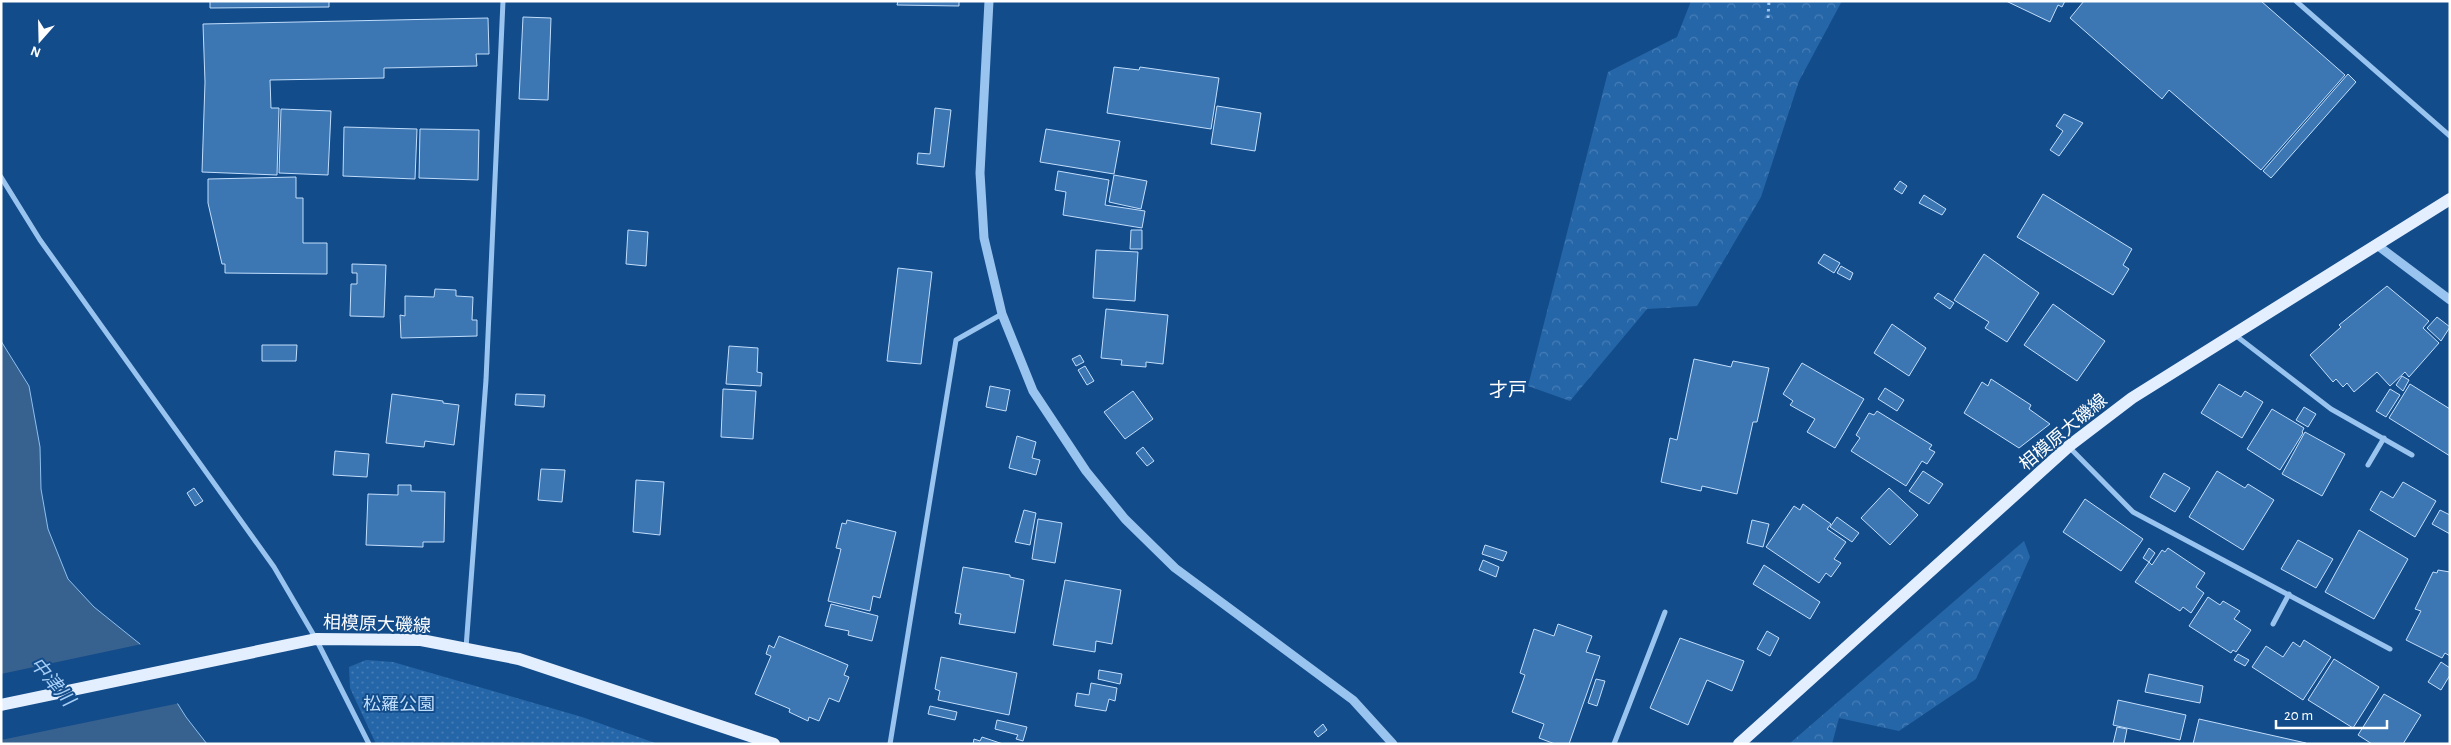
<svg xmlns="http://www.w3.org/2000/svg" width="2451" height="745" viewBox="0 0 2451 745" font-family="'Alegreya Sans','Noto Sans JP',sans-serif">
<defs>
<pattern id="forest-crowns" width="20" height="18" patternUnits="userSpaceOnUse" patternTransform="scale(1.25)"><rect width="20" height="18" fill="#2566a9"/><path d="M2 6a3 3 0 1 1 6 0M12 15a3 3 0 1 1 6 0" fill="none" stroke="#467db6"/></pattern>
<pattern id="park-dots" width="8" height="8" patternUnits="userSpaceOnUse" patternTransform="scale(1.25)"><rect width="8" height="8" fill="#2566a9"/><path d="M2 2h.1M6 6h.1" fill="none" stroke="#467db6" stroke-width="1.8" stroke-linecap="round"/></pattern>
</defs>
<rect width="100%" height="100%" fill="#134c8a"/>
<g fill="url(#forest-crowns)">
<path d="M1691,1H1842L1799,81L1761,197L1697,306L1647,309L1570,401L1528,386L1608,72L1677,37Z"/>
<path d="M2024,541L2030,557L1976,679L1899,731L1839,718L1832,744H1789Z"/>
</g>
<path fill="url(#park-dots)" d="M366,660L393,662L582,717L658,744H376L350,688L349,667Z"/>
<path fill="#37618f" stroke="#8cc0f3" d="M1,341L29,386L40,447L41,489L48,529L68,579L94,607L140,644L186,717L207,744H1Z"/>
<path fill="#134c8a" d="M142,644L180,703L1,740V674Z"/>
<g fill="#3c76b3" stroke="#c1defc">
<path d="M210,1H329V7L210,8Z"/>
<path d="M898,1H959V6L897,5Z"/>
<path d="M2006,1H2065L2062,7L2058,5L2050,22Z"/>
<path d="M2084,1H2261L2345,75L2261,170L2169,90L2162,99L2070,18Z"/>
<path d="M523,17L551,18L548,100L519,99Z"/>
<path d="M488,18L489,54H476L477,66L384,68V78L270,80L271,108H279L277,175L202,172L205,82L203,24Z"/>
<path d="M1114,67L1139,70L1140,67L1219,78L1211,129L1107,113Z"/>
<path d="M2348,74L2356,82L2271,178L2263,171Z"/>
<path d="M1217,106L1261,113L1255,151L1211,144Z"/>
<path d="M935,108L951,110L944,167L917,164L918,153L930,154Z"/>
<path d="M281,109L331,111L328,175L279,173Z"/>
<path d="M2064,114L2083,123L2059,156L2050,150L2063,131L2056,126Z"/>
<path d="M344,127L417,129L415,179L343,176Z"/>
<path d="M420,129L479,130L478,180L419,178Z"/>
<path d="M1046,129L1120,141L1114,174L1040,162Z"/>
<path d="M1058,171L1109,180L1105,205L1145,211L1142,228L1063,215L1066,192L1055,190Z"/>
<path d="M1114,175L1147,181L1141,209L1109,202Z"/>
<path d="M296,177V198H303V243H327V274L225,273V264H222L208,203V179Z"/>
<path d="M1900,181L1907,186L1902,194L1894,189Z"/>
<path d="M2043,194L2132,249L2123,265L2129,269L2113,295L2017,237Z"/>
<path d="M1924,195L1946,209L1942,215L1919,203Z"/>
<path d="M628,230L648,232L646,266L626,264Z"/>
<path d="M1131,230H1142V249H1130Z"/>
<path d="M1096,250L1138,252L1135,301L1093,298Z"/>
<path d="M1824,254L1840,263L1834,273L1818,263Z"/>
<path d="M1984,254L2039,293L2007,342L1985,328L1989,322L1954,300Z"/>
<path d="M352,264L386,265L384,317L350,316L351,284H357V273H352Z"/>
<path d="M1841,266L1853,273L1850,280L1837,273Z"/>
<path d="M898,268L932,272L921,364L887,361Z"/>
<path d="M2387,286L2429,321L2423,328L2439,343L2409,377L2405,372L2390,386L2377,372L2354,392L2347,383L2343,387L2336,379L2333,382L2310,355L2341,327L2339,325Z"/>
<path d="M435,289L456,290V296L473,297L472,320H477V336L401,338L400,315L405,316V296L434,297Z"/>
<path d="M1938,293L1954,303L1950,309L1934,298Z"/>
<path d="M2053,304L2105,341L2077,381L2024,345Z"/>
<path d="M1106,309L1168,315L1163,364L1146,362V367L1121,365L1122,360L1101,358Z"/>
<path d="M2437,317L2450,327L2441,341L2427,328Z"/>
<path d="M1892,324L1926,348L1909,376L1874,353Z"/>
<path d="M262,345H297L296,361H262Z"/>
<path d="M729,346L758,348L757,372L762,373L761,386L726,384Z"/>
<path d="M1080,355L1084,362L1076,366L1072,359Z"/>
<path d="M1694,359L1731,367L1733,361L1769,368L1757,422H1753L1737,494L1702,486L1701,491L1661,482L1670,438L1677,440Z"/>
<path d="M1802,363L1864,399L1835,448L1807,432L1815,419L1790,405L1793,401L1783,394Z"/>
<path d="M1085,366L1094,381L1087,385L1078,370Z"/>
<path d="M2402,376L2409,380L2403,391L2396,385Z"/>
<path d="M1991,379L2031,405L2029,409L2050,424L2019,448L1964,413L1982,382L1988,386Z"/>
<path d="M2219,384L2241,397L2245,391L2263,402L2242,438L2201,413Z"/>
<path d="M2410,384L2450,409V456L2389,418Z"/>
<path d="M990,386L1010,390L1006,411L986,407Z"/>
<path d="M1885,388L1904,400L1897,411L1878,399Z"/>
<path d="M723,389L756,391L753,439L721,437Z"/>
<path d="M2390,389L2400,395L2386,417L2376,411Z"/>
<path d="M1133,391L1153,419L1125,439L1104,412Z"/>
<path d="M392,394L443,401V403L459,405L454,445L425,441L424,447L386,443Z"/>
<path d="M516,394L545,395L544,407L515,405Z"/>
<path d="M2304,407L2316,414L2308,427L2296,420Z"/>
<path d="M2272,409L2304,428L2302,432L2303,433L2280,470L2247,449Z"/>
<path d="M1877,411L1932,445L1929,449L1935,452L1927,464L1922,461L1906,486L1851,451L1860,438L1856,435L1869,413L1874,415Z"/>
<path d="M2305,432L2345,454L2322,496L2282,474Z"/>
<path d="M1017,436L1036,442L1032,458L1040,460L1036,475L1009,468Z"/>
<path d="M1143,447L1154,461L1147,466L1136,453Z"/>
<path d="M335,451L369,454L367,477L333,475Z"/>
<path d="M541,469L565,470L562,502L538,500Z"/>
<path d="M1923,471L1943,484L1929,504L1909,491Z"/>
<path d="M2217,471L2245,488L2248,484L2274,500L2243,550L2189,517Z"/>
<path d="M2164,473L2190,488L2175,512L2150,497Z"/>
<path d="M636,480L664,482L660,535L633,532Z"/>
<path d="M2403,482L2436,501L2415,537L2370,510L2381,491L2393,498Z"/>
<path d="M398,485H411V491L445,492L444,542H423V547L366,545L368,494L398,495Z"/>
<path d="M194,488L203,501L195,506L187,493Z"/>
<path d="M1889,488L1918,515L1890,545L1861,518Z"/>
<path d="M2085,499L2143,539L2121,571L2063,532Z"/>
<path d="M1803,504L1831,524L1827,529L1846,542L1834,559L1841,563L1831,577L1826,573L1819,583L1766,547L1794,506L1800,510Z"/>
<path d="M1024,510L1036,513L1030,545L1015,542Z"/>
<path d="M2440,510L2450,515V534L2432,524Z"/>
<path d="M1837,517L1859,533L1852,542L1830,527Z"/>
<path d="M1038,519L1062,523L1055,563L1032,559Z"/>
<path d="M847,520L896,532L880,598L873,596L870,611L828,601L841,549L836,548L842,523L846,524Z"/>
<path d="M1752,520L1769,524L1763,547L1747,543Z"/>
<path d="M2359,530L2408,559L2374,619L2325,592Z"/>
<path d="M2298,540L2333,559L2316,588L2281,569Z"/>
<path d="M1485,545L1507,552L1503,561L1482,554Z"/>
<path d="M2149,548L2155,553L2149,562L2143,558Z"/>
<path d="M2168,548L2205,573L2196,587L2204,593L2191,613L2183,607L2180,611L2135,582L2149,562L2152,565L2162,550L2165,552Z"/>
<path d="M1483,560L1499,567L1496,577L1479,570Z"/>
<path d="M1764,565L1820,602L1810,619L1753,584Z"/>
<path d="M963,567L1010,575V577L1024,580L1015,633L959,624L961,614L955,613Z"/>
<path d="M2438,570L2450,572V656L2445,653L2442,658L2406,640L2421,611L2415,609L2433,572L2437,573Z"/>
<path d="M1065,580L1121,590L1112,644L1096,641L1095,652L1053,645Z"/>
<path d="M2208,597L2220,605L2223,601L2240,611L2234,619L2251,630L2236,652L2233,650L2231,653L2189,626Z"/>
<path d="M831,604L878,616L872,641L848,635L849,631L825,626Z"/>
<path d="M1558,624L1592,636L1586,652L1600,656L1569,744H1555L1539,738L1544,724L1512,712L1525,675L1520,673L1534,629L1554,636Z"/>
<path d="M1767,631L1779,638L1770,656L1757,649Z"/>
<path d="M779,636L848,665L844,675L849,677L839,702L829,698L819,721L809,717L808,721L789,712L790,709L755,694L771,656L766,654L769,645L774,648Z"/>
<path d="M1680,638L1744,661L1732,691L1707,680L1688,725L1650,708Z"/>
<path d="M2304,640L2331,657L2303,700L2252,667L2266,646L2283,657L2293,642L2300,647Z"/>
<path d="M2238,654L2249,660L2245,666L2234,660Z"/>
<path d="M941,657L1017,673L1009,715L938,700L940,691L935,689Z"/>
<path d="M2334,659L2379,687L2353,728L2308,700Z"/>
<path d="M2441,662L2450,668V675L2441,690L2428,682Z"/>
<path d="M1099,670L1122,674L1120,684L1098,679Z"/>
<path d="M2149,674L2203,686L2200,703L2145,692Z"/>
<path d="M1596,679L1605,681L1597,706L1588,703Z"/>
<path d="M1091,683L1117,688L1115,701L1109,699L1106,711L1075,706L1077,693L1089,695Z"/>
<path d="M2384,694L2421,715L2403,744H2372L2358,735Z"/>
<path d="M2118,700L2186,715L2180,740L2113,725Z"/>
<path d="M930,706L957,712L955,720L928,714Z"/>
<path d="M2199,719L2306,743V744H2193Z"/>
<path d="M997,720L1027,727L1023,741L1016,739L1018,735L995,729Z"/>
<path d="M1323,724L1327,730L1318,737L1314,732Z"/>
<path d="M2117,727L2127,729L2124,744H2113Z"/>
<path d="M982,737L1003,744H973L974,739L980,741Z"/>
</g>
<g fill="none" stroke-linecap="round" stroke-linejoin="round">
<path stroke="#9ac4f0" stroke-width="3" stroke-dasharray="2.5 4" stroke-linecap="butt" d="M1768,18L1769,1"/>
<g stroke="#9ac4f0" stroke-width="5">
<path d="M2296,1L2450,136"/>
<path d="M1,177L40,240L274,567L316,639L369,744"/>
<path d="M2235,335L2331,409L2412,455"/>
<path d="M2069,447L2133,512L2390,649"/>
<path d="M2368,465L2384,438"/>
<path d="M2273,624L2289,594"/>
<path d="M466,648L486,380L503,1"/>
<path d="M890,744L956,340L1002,314"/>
<path d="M1614,744L1665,612"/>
</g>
<g stroke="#9ac4f0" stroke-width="9">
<path d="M989,1L980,173L984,238L1002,314L1033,391L1086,471L1125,519L1175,568L1353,700L1393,744"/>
<path d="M2377,245L2450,300"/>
</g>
<g stroke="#e3efff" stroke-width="12">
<path d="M1,705L316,639L421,640L519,659L774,744"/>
<path d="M1739,744L2069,446L2132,398L2450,199"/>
</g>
</g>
<g text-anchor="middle" stroke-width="4" stroke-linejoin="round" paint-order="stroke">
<g font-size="18" fill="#fff" stroke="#134c8a">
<text transform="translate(2063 432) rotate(-40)" y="6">相模原大磯線</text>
<text transform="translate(377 624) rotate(2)" y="6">相模原大磯線</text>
</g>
<g font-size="18" fill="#c1defc" stroke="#134c8a">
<text x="399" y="710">松羅公園</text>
</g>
<g font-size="19" fill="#fff" stroke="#134c8a">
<text x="1508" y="396">才戸</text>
</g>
<g font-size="19" font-style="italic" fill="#a6cef7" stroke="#134c8a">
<text transform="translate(53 681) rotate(50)" y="7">中津川</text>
</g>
</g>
<rect width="2451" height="745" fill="none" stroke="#ffffff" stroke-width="5"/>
<g transform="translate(40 40) rotate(200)" stroke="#134c8a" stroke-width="4" paint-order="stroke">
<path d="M0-4L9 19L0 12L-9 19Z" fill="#ffffff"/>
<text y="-8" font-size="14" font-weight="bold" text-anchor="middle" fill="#ffffff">N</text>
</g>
<path d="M2276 720v8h111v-8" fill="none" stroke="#ffffff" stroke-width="2.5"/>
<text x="2284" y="720" font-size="15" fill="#ffffff" stroke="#134c8a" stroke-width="4" paint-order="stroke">20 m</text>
</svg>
